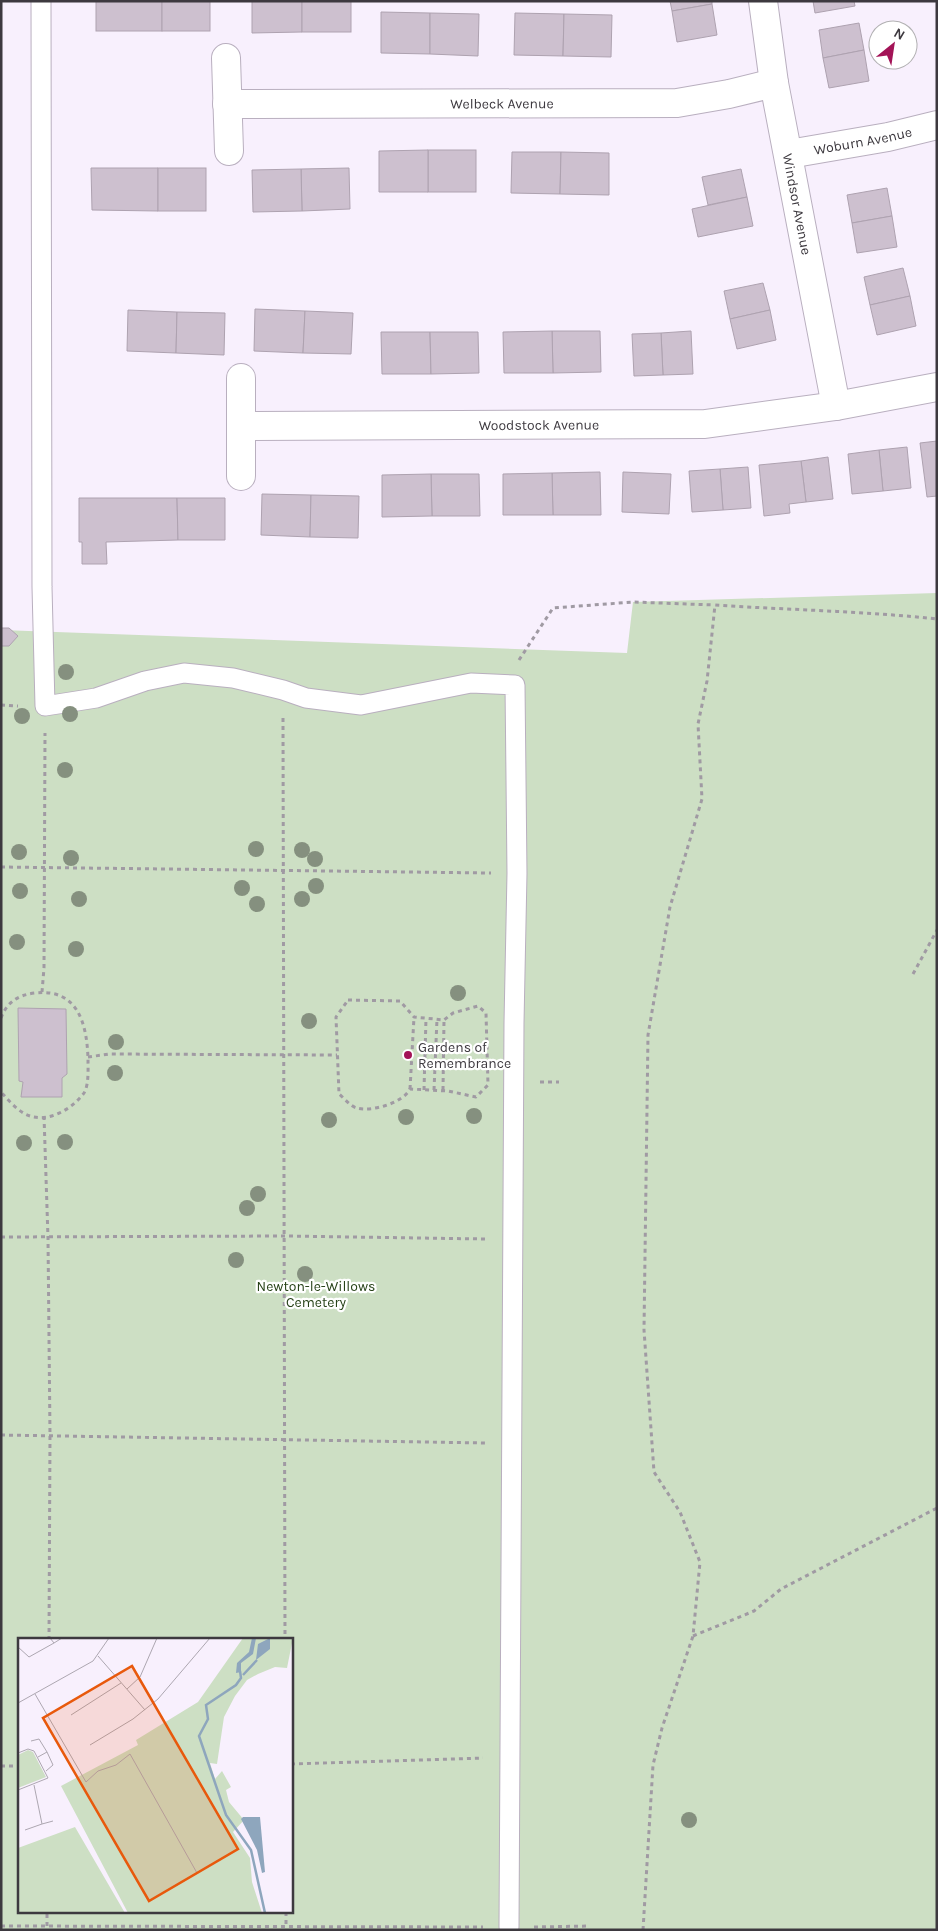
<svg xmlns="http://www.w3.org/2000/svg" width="938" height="1931" viewBox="0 0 938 1931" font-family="Karla,sans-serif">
<rect width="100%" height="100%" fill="#f8f0fd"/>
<path fill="#cddfc4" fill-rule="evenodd" d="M937,593V1930H1V630L627,653L633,602ZM19,1640H291V1912H19Z"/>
<g fill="#cdc0cf" stroke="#aea2b0">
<rect x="96" y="1" width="66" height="30"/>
<rect x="162" y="1" width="48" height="30"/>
<path d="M252,1H302V32L252,33Z"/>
<rect x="302" y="1" width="49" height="31"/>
<path d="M670,1H712V4L672,11Z"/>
<path d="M813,1H854L855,6L815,13Z"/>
<path d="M712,4L717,35L677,42L672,11Z"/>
<path d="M381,12L430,13V54L381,53Z"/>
<path d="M430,13L479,14L478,56L430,54Z"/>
<path d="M515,13L564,14L563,56L514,55Z"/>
<path d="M564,14L612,15L611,57L563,56Z"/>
<path d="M859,23L864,50L823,58L819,30Z"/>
<path d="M864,50L869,81L829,88L823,58Z"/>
<rect x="428" y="150" width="48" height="42"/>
<path d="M428,150V192H379V151Z"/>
<path d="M512,152H561L560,194L511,193Z"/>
<path d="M561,152L609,153V195L560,194Z"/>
<path d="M91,168H158V211L92,210Z"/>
<rect x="158" y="168" width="48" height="43"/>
<path d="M349,168L350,209L302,211L301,169Z"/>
<path d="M301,169L302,211L253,212L252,170Z"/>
<path d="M741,169L747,197L708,205L702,177Z"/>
<path d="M887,188L892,216L852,223L847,195Z"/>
<path d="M747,197L753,226L698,237L692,209Z"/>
<path d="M892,216L897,247L857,253L852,223Z"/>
<path d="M903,268L910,296L870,305L864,277Z"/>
<path d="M763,283L770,310L730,319L724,291Z"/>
<path d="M910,296L916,326L877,335L870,305Z"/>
<path d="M255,309L305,311L303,353L254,351Z"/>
<path d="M128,310L177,312L176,353L127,351Z"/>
<path d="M770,310L776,340L737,349L730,319Z"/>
<path d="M305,311L353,313L351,354L303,353Z"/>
<path d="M177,312L225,313L224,355L176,353Z"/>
<path d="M552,331H600L601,372L553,373Z"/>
<path d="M552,331L553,373H504L503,332Z"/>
<path d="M691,331L693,374L663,375L661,333Z"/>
<path d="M381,332H430L431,374H382Z"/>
<path d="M430,332H478L479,373L431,374Z"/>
<path d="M661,333L663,375L634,376L632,334Z"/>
<path d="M937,441V496L927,497L920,443Z"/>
<path d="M907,447L911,488L883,491L879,450Z"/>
<path d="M879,450L883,491L852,494L848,454Z"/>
<path d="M828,457L833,499L806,502L801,461Z"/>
<path d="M801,461L806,502L789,504L790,513L764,516L759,465Z"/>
<path d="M748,467L751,508L723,510L720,469Z"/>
<path d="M720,469L723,510L692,512L689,471Z"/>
<path d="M600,472L601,515H553L552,473Z"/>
<path d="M623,472L671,474L669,514L622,512Z"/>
<path d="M552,473L553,515H503V474Z"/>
<path d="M431,474H479L480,516H432Z"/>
<path d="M431,474L432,516L382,517V475Z"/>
<path d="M262,494L311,495L310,537L261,535Z"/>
<path d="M311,495L359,496L358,538L310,537Z"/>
<path d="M79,498H177L178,540L106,542L107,564H82V542H79Z"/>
<path d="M177,498H225V540H178Z"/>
<path d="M1,618V628H9L18,636L9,646H1Z"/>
<path d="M18,1008L66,1009L67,1074L62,1078V1097H21L23,1082L19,1081Z"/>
</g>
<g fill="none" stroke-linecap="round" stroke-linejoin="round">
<g stroke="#b9afbf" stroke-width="21">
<path id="service" d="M41,1L42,587L45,706L96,698L145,681L184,673L233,678L283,690L306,698L361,705L471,683L515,685L517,873L514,1023L509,1927"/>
</g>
<g stroke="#b9afbf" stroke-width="30">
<g id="minor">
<path id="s1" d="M763,1L774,83L836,406"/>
<path d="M226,58L229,151"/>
<path id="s2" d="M227,104L677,103L729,94L774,83"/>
<path id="s3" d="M789,154L888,137L937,125"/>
<path id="s4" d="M241,426L705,424L836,406L937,387"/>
<path d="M241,476V378"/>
</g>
</g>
<g stroke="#a09aa3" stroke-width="3" stroke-dasharray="4 4" stroke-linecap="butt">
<path d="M519,660L553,608L633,602L714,605"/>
<path d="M1,705L18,706"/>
<path d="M283,718L285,1640"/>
<path d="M1,867L491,873"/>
<path d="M913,974L937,930"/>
<path d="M42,992L44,968L45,733"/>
<path d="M348,1000L400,1001L414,1017L444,1020L453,1013L478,1006L486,1013L488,1085L476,1097L448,1091L410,1089C403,1103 372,1112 357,1108C351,1107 344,1098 339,1094L336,1017Z"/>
<path d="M1,1018C7,1002 18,995 35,993C78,988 87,1024 88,1059C88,1069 89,1085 84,1093C74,1107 52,1121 34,1117C21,1115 10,1102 1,1092"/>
<path d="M88,1057L109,1054L337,1055"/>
<path d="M540,1082H559"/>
<path d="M410,1089L414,1017"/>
<path d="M424,1090L426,1018"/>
<path d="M434,1090L437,1019"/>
<path d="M443,1090L444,1020"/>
<path d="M44,1116L48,1238L50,1435L49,1640"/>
<path d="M1,1237L285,1236L486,1239"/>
<path d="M1,1435L486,1443"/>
<path d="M693,1636L754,1611L781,1589L937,1508"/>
<path d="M291,1764L483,1758"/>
<path d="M1,1766H19"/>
<path d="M286,1912V1927"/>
<path d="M1,1926L483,1927"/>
<path d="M47,1926V1912"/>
<path d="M534,1927L589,1926"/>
<path d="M643,1930L653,1765L662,1728L693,1636L700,1562L680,1512L654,1472L644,1330L648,1035L670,907L702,799L698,724L707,681L715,605C789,610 863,611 937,619"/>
</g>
<use href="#service" stroke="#fff" stroke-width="19"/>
<use href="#minor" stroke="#fff" stroke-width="28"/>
</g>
<g fill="#85907f">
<circle cx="66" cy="672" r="8"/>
<circle cx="70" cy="714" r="8"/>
<circle cx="22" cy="716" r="8"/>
<circle cx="65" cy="770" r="8"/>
<circle cx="256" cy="849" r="8"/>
<circle cx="302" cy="850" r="8"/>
<circle cx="19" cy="852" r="8"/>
<circle cx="71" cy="858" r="8"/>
<circle cx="315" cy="859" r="8"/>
<circle cx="316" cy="886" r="8"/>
<circle cx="242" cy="888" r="8"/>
<circle cx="20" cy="891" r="8"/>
<circle cx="79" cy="899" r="8"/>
<circle cx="302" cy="899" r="8"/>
<circle cx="257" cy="904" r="8"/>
<circle cx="17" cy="942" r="8"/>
<circle cx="76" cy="949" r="8"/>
<circle cx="458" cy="993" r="8"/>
<circle cx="309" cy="1021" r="8"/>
<circle cx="116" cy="1042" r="8"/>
<circle cx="115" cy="1073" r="8"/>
<circle cx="474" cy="1116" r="8"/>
<circle cx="406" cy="1117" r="8"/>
<circle cx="329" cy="1120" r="8"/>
<circle cx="65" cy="1142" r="8"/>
<circle cx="24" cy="1143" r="8"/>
<circle cx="258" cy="1194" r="8"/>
<circle cx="247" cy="1208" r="8"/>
<circle cx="236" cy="1260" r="8"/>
<circle cx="305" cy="1274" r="8"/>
<circle cx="689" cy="1820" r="8"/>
</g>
<circle fill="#a31357" stroke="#fff" stroke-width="2" cx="408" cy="1055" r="5"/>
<g text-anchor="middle" stroke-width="4.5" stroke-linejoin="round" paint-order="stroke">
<g font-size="14" fill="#3d393f" stroke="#fff">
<text dy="5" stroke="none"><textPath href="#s2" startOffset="275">Welbeck Avenue</textPath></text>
<text dy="5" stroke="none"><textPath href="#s3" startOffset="75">Woburn Avenue</textPath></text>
<text dy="5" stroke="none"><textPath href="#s1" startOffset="206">Windsor Avenue</textPath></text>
<text dy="5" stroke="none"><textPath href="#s4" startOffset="298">Woodstock Avenue</textPath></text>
</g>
<g font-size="14" fill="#3d393f" stroke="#fff" text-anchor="start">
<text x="418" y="1052">Gardens of<tspan x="418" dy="16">Remembrance</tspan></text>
</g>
<g font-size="14" fill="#274218" stroke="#fff">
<text x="316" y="1291">Newton-le-Willows<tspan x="316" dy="16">Cemetery</tspan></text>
</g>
</g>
<g transform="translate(18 1638)">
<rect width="275" height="275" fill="#f8f0fd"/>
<path d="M225,0H275L269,30L257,29L240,36L229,42L217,58L206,79L199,126L192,125L197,141L204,133L213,149L208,152L211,164L226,182L215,194L232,220L234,244L244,275H110L43,148L120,107L118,102L180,64ZM10,112L15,114L28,139L0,150V117ZM57,189L107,275H0V210Z" fill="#cddfc4"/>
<path d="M234,0H238L235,16L223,25V34L218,35L219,25L231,14ZM252,0V11L238,22L240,6ZM225,179H242L247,234L244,235L239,212L223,181Z" fill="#8ea6bd"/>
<path fill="none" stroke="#8ea6bd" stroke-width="2.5" d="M222,33L223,40L218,47L188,67L190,81L181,98L208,177L233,212L247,275M225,37L239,22"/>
<path fill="none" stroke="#ada7b1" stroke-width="1" d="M32,0L36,5L44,0M0,9L11,19L36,5M80,18L127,72M109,51L122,39L139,0M17,56L68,144L80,133L98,127L112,116L179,235M0,65L75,23L91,0M53,77L103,45M13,103L21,101L29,114L20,119M72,107L115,81L140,61L192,0M0,115L10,111L16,113L30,140L0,152M28,133L35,127L29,114M16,147L24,186L35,183M7,192L24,186"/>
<path fill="#e8590c" fill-opacity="0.15" stroke="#e8590c" stroke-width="2.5" d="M114,28L220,211L131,263L25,80Z"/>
<rect width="275" height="275" fill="none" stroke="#3d393f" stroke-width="2.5"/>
</g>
<rect width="938" height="1931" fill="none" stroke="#3d393f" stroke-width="5"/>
<g transform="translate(893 45) rotate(30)"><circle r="24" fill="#ffffff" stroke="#b1b0b2"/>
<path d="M0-4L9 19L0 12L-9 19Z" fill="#a31357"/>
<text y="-8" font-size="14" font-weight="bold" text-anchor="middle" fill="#3d393f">N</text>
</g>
</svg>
